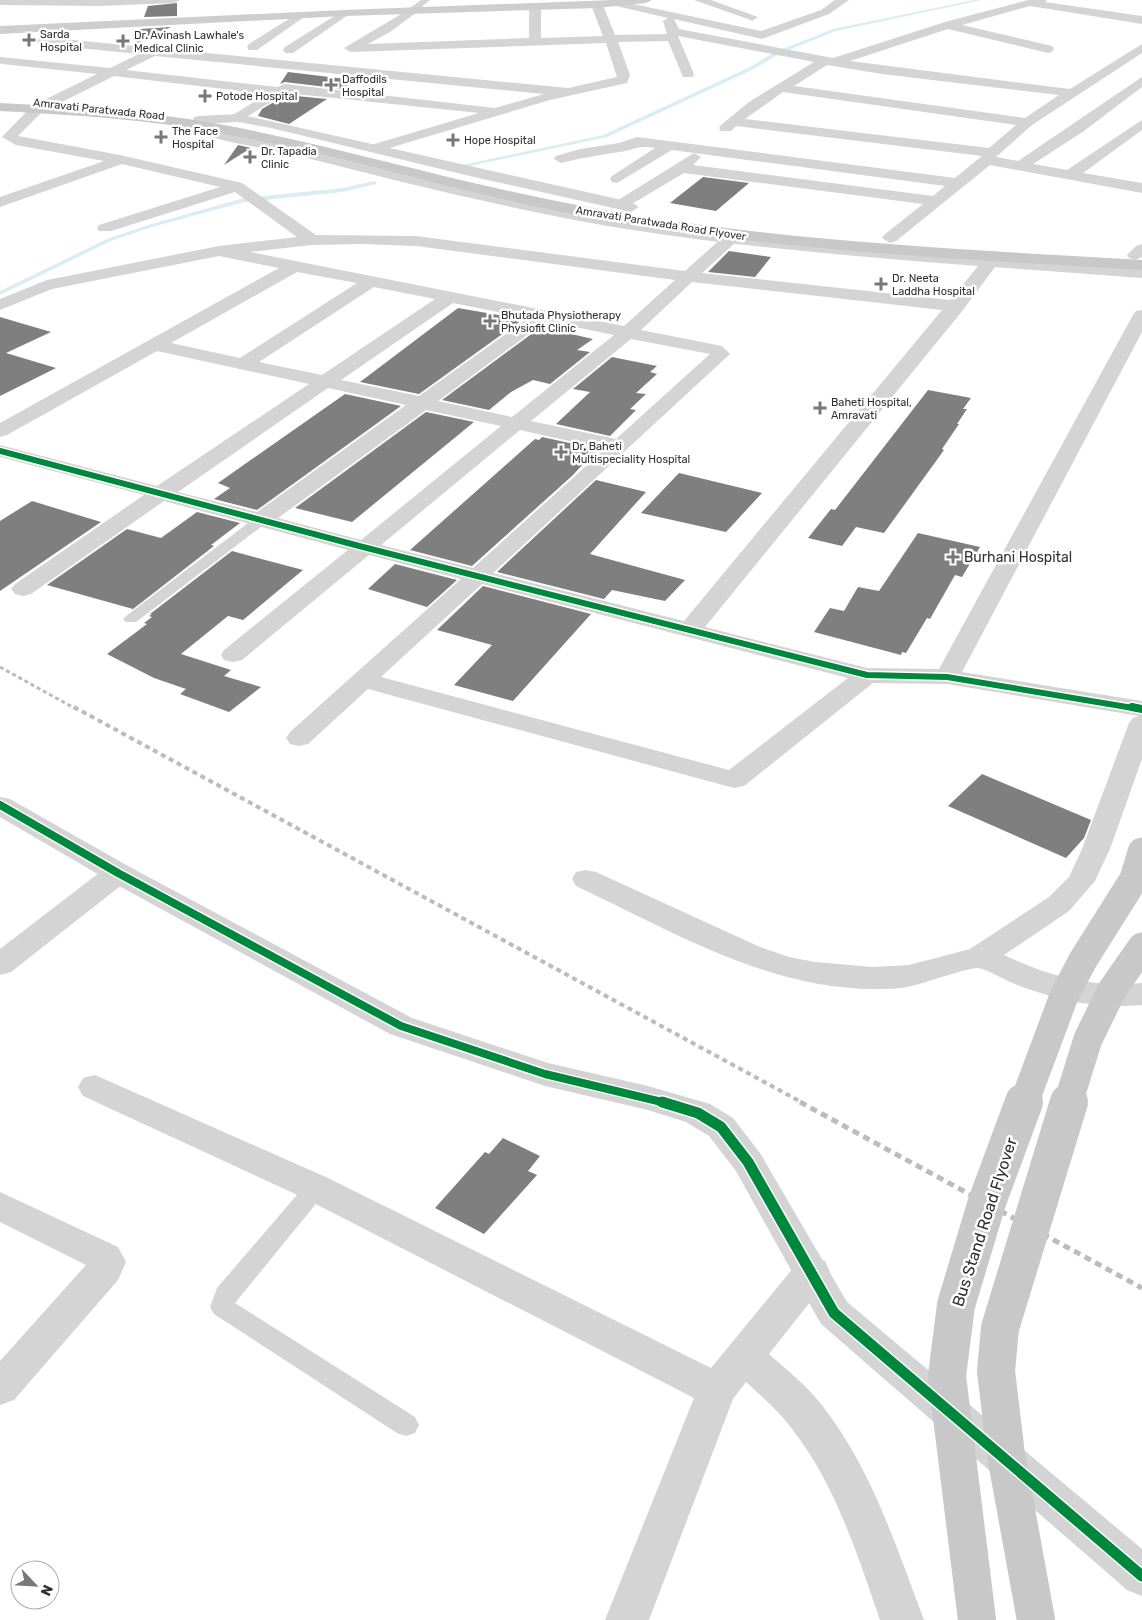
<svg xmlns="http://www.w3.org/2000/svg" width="1142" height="1620" viewBox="0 0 1142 1620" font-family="Rubik,sans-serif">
<rect width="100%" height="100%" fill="#fff"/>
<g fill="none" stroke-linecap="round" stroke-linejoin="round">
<g fill="#d9edf4" fill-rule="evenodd">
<path d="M974,0H982L836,31L779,54L754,69L607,137L465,167L462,165L603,135L750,67L775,52L833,29Z"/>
<path d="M374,181L376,182V184L343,192L244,202L152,227L111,241L0,295V291L107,239L148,225L244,198L343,188Z"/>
</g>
</g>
<g fill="#7f7f7f">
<path d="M177,3V16L144,17L148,6Z"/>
<path d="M171,27L136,44L141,29Z"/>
<path d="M288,72L346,79L341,82L352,83L343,89L285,82L280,84Z"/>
<path d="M286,95L327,99L289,124L258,116L262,109Z"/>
<path d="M238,145L251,148L224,165Z"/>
<path d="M703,177L749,183L716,211L670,203Z"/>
<path d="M729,251L771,257L755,277L708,272Z"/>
<path d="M458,308L515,318L512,320L519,322L419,394L360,382Z"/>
<path d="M0,317L51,332L6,353L56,368L0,396Z"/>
<path d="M541,327L593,339L577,350L590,352L550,384L533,380L511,392L489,410L442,400Z"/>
<path d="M612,357L657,366L650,372L657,374L636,393L646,394L630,409L636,410L610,436L556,424L590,392L573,389Z"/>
<path d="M928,390L971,398L963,409H967L957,424H959L942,449L944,450L884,533L856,527L842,546L808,538L831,509L835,510Z"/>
<path d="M345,394L401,406L257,510L214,499L230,488L218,483Z"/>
<path d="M426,412L474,422L352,522L295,508Z"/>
<path d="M542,437L597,449L573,475L472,566L410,550L535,439L539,440Z"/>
<path d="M679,473L762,493L726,532L641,513Z"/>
<path d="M596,480L646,492L590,554L685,580L665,601L612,590L604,599L497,572Z"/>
<path d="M32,501L101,522L0,591V521Z"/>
<path d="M197,512L240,523L211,545L214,546L133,609L47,585L127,529L161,538Z"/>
<path d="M918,533L980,547L962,577L955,575L930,619L927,618L906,653L902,652L901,655L814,632L830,608L844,611L858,587L879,591Z"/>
<path d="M232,551L303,570L243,620L228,616L181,654L231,670L224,676L261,687L229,712L180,694L186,689L154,678L107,654L147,624L144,623L152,617L149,616L152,614H150Z"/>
<path d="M395,564L457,580L427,607L368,589Z"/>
<path d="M483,586L591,614L513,701L454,685L492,645L437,630Z"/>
<path d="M982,774L1091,820L1084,838L1066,858L948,806Z"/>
<path d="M503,1138L540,1156L528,1171L537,1175L484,1234L435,1208L485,1152L489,1154Z"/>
</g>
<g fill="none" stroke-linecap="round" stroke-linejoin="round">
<g fill="#d4d4d4" fill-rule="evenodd">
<path d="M421,0H430L416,12H410V8Z"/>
<path d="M261,516L266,517L268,520L266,523L136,622H126L123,619L126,616L256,517Z"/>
<path d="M316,1179L324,1182L327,1188L324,1194L235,1303L415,1417L419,1425L415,1433L406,1436L397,1433L214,1314L210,1307L217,1288L308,1182Z"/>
</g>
<g fill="#d4d4d4" fill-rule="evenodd">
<path d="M0,0H180L174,3L99,6L0,5Z"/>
<path d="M614,0L761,31L821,10L835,0H849L829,14L762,39L674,19L679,29L833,58L945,22L1028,0H1047L1045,2L1142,16V24L1030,6L962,25L1052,46L1054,49L1052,52L1048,53L948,29L850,61L1070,89L1142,44V53L1032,125L996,157L1018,161L1142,77V87L1084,131L1033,164L1067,170L1142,120V130L1083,173L1142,183V193L990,165L896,241L890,243L882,238L884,235L923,204L684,173L625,208H615L612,205L615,202L694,153L701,157L693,165L933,196L945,186L672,150L617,183L612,182L610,179L612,176L655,148C637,145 637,149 620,152C600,155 581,158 561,163L554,159L556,156L580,149L619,143L637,137L955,178L982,156L736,126L731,131H721L719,128L721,125L749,102L814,62L678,36L694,74L693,77H683L668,41L618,42L630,75L627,83L550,100L376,152L369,148L371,145L479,113L286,93L238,122L233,121L231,118L233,115L267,94L114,76L42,112L18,136L120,155L242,183L316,235L416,236L685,271L724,236L730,234L738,239L736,242L702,273L950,300L984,259H996L998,263L963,310L705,627L867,668L939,669L1133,315L1136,311L1142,310V332L962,672L1142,701V759L1110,849L1095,881L1069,911L1004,955C1049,976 1092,988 1142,983V1005C1099,1009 1060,1001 1020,986C1008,982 989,970 978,968C970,967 924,983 912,986C900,989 886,989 874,989C767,989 670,930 576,886L572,879L576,872L586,870L596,872L760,947L789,957L815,962L873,967L909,965L970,949L1049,897L1069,877L1082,849L1129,723L1133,718L1139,716L947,684L873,683L744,786L734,788L368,689L308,744L299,746L290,744L286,738L290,732L461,579L369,555L242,660L233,662L224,660L221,655L224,650L348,550L164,501L31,594L23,596L15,594L11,589L15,584L144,495L0,457V445L157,486L309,384L157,351L7,435L0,437V423L279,268L219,256L52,289L0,310V299L47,280L219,246L297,237L235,192L111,231H99L97,228L99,225L220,187L122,164L0,207V197L104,161L16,145L2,137L32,106L97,74L2,64L0,63V57L110,68L139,54L38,44L36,41L42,37L568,88L617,77L606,43L350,52L344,48L413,7L417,8V12L390,32L368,44L529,38V7L535,4L541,7V38L603,36L591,5L597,2L603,5L615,35L667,34L663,21L668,18L612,5L610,3ZM155,56L544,94L495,108L285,84L277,87L126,70ZM827,65L882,74L1059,95L1025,118L794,86ZM783,92L1016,125L989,148L745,119ZM362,244L416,246L675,280L624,326L250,252L312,245ZM297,272L357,283L240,358L171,343ZM692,282L942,310L684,621L493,573L730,354L722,346L641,330ZM374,287L435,299L322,375L259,362ZM453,303L528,318L419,396L341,380ZM546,321L614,335L512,417L438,401ZM631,339L710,354L616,439L531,421ZM328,388L406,405L257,512L178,492ZM426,410L501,426L361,540L278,518ZM520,430L605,449L473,568L381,545ZM482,584L848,678L729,770L381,677Z"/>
<path d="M694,0H711L758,17L752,21L748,19Z"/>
<path d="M344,10L350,13L348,15L293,53H285L283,50L285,47Z"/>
<path d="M300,12L306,15L304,17L257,50H249L247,47L249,44Z"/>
<path d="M1142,244V257L1135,260L1129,258L1127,255L1136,246Z"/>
<path d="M118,864L128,866L132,873L128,880L11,972L0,975V949L108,866Z"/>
<path d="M95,1075L328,1178L711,1368L799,1261L812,1257L825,1261L830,1272L825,1283L769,1354C787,1370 806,1385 821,1404C871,1467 896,1546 924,1620H880C857,1554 836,1485 792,1429C779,1411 762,1397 746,1382L733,1399L649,1620H605L694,1398L304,1198L83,1096L78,1087L83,1078Z"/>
<path d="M0,1192L118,1247L126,1262L118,1280L14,1400L0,1405V1361L86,1265L0,1222Z"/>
</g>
<g fill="#d4d4d4" fill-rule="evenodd">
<path d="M238,114L631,202L639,207L631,212L474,177L271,128L238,122L201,124L212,129C328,153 442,188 558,208C634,221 711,234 788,241C906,253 1024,259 1142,268V278C974,265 806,256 639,231C523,213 409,184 295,155C270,148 198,140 182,124L184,121H193L194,117L199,116Z"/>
<path d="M0,797L10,799L128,866L412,1018L548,1063L648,1086L710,1104L733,1118L760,1153L847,1302L1142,1549V1596L1127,1590L821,1324L736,1171L709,1136L686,1122L648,1110L545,1086L390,1034L108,880L0,817Z"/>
</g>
<path fill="#cecece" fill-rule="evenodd" d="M612,0H652L646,3L597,8L344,16L0,34V26L344,10Z"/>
<path fill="#c8c8c8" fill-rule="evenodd" d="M0,103C73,107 147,111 219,124C343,147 464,185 588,207C771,241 957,249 1142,260V270C956,259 771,250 587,217C464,194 343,155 219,133C147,119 73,115 0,111Z"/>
<path stroke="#bcbcbc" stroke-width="3" stroke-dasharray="4 3" stroke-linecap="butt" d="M0,667L76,709"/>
<path stroke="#bcbcbc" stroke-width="4" stroke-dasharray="5 4" stroke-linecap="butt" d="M74,707L803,1103"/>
<path stroke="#bcbcbc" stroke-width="5" stroke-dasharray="7 5" stroke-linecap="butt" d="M800,1102L1142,1288"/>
<g stroke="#c8c8c8" stroke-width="29">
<path d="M1024,1103L1064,996L1083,960L1134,879L1142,852"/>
<path d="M1068,1103L1088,1039L1112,990L1142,947"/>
</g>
<g stroke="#c8c8c8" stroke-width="38">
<path d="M977,1620L947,1376L956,1305L987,1202L1024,1102"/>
<path d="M1036,1620L1006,1455L996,1371L1000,1328L1069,1102"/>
</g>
<g stroke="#fff" stroke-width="9">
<path id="cycleway-far2" d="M0,451L363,547L867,675L947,677L1139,709"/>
</g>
<g stroke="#fff" stroke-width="11">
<g id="cycleway-far1">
<path d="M1132,707L1142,709"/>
<path d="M0,805L118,873L401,1026L545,1074L666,1103"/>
</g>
</g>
<g stroke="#fff" stroke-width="14">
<path id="cycleway" d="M662,1102L698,1113L721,1127L748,1162L834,1313L1142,1576"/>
</g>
<use href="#cycleway-far2" stroke="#00873e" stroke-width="6"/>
<use href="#cycleway-far1" stroke="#00873e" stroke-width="8"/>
<use href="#cycleway" stroke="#00873e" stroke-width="11"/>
</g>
<g fill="#787878" stroke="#fff" stroke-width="2">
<path d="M26.5 32.5h5v5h5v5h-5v5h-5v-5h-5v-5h5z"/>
<path d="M120.5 33.5h5v5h5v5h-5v5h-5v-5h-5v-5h5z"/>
<path d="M328.5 77.5h5v5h5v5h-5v5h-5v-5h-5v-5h5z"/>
<path d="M202.5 88.5h5v5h5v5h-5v5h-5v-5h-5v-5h5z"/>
<path d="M158.5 129.5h5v5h5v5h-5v5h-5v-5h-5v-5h5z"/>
<path d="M450.5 132.5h5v5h5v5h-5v5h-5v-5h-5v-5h5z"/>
<path d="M247.5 149.5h5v5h5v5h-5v5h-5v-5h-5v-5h5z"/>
<path d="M878.5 276.5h5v5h5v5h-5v5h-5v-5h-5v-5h5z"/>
<path d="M487.5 313.5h5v5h5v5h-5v5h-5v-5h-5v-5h5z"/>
<path d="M817.5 400.5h5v5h5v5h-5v5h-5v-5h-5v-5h5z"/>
<path d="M558.5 444.5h5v5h5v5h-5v5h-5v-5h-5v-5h5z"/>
<path d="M950.5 549.5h5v5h5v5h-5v5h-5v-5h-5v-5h5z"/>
</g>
<g text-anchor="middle" stroke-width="5" stroke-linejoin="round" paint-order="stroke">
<g font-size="11" fill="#303030" stroke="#fff" text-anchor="start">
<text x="40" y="38">Sarda<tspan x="40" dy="13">Hospital</tspan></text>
<text x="134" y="39">Dr. Avinash Lawhale's<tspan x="134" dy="13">Medical Clinic</tspan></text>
<text x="342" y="83">Daffodils<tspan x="342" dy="13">Hospital</tspan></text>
<text x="216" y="100">Potode Hospital</text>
<text x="172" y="135">The Face<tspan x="172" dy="13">Hospital</tspan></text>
<text x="464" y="144">Hope Hospital</text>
<text x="261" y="155">Dr. Tapadia<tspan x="261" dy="13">Clinic</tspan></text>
<text x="892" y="282">Dr. Neeta<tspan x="892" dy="13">Laddha Hospital</tspan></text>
<text x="501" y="319">Bhutada Physiotherapy<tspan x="501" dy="13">Physiofit Clinic</tspan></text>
<text x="831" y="406">Baheti Hospital,<tspan x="831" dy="13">Amravati</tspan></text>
<text x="572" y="450">Dr. Baheti<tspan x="572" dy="13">Multispeciality Hospital</tspan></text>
</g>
<g font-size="11" fill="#303030" stroke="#fff">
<text transform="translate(99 109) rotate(6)" y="4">Amravati Paratwada Road</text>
<text transform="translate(661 223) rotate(9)" y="4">Amravati Paratwada Road Flyover</text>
</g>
<g font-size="14" fill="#303030" stroke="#fff" text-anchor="start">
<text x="964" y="562">Burhani Hospital</text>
</g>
<g font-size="16" fill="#303030" stroke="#fff">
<text transform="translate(984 1222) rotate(-72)" y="6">Bus Stand Road Flyover</text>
</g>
</g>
<g transform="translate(35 1585) rotate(115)"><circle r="24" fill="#ffffff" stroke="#acacac"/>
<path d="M0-4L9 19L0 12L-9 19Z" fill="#787878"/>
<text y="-8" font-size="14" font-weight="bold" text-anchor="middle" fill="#303030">N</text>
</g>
</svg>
